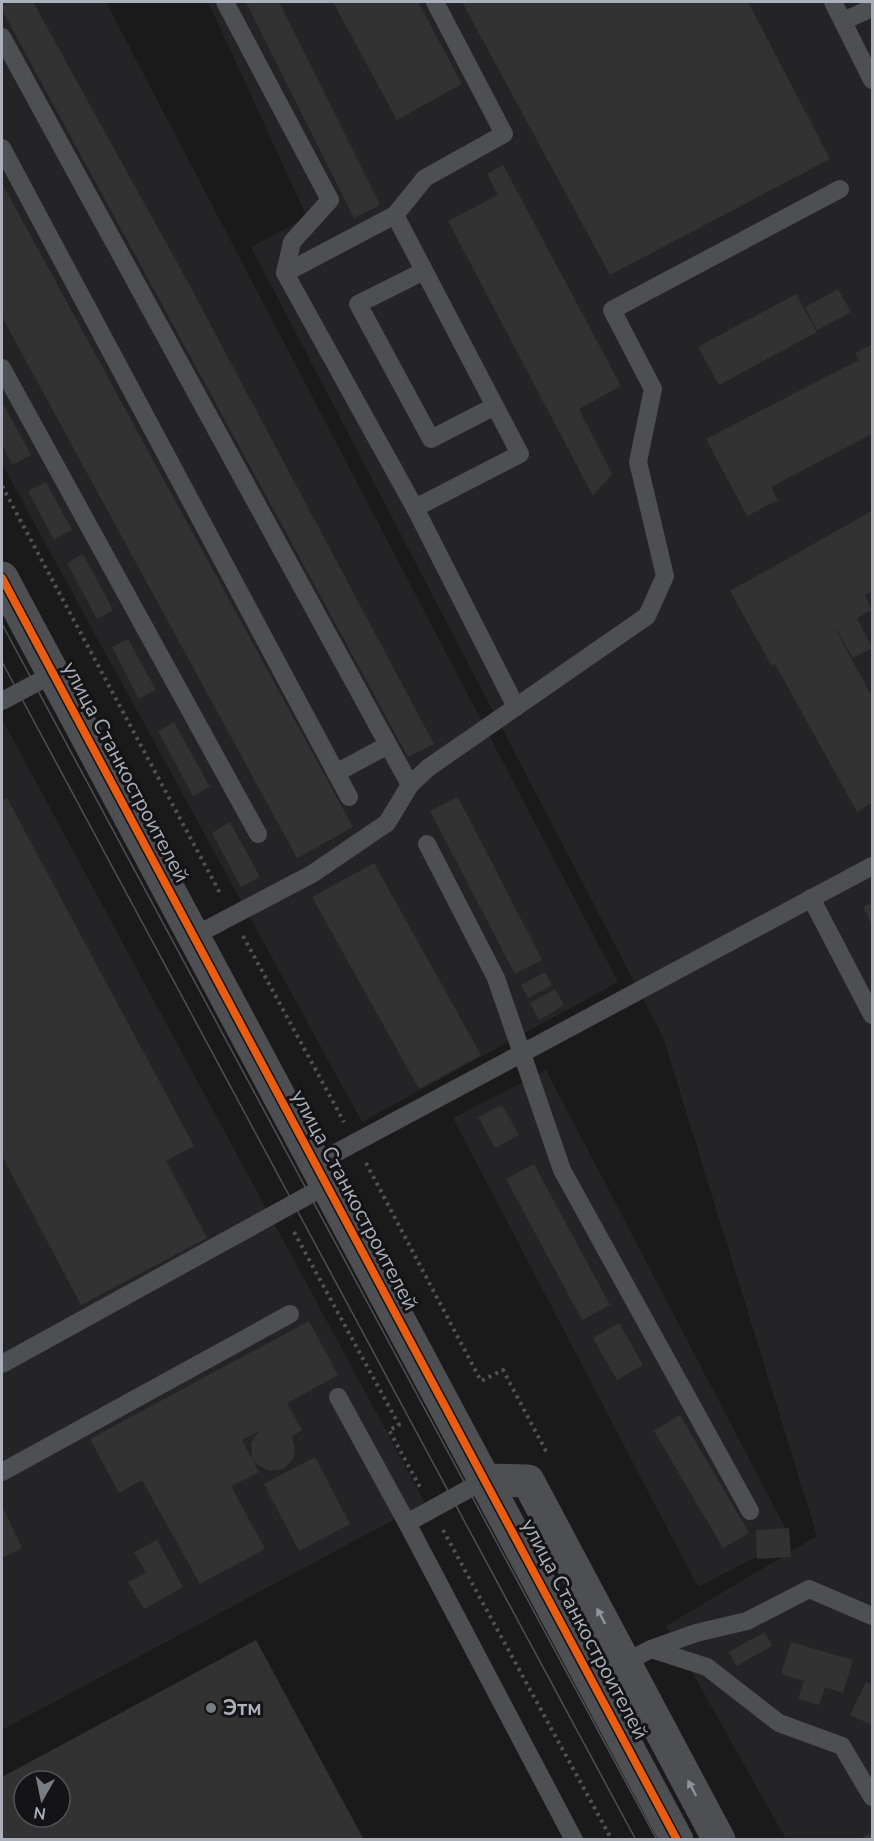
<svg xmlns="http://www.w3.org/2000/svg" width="874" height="1841" viewBox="0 0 874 1841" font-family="'Nunito Sans',sans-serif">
<rect width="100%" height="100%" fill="#1a1a1a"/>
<g fill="#242426">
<path d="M2,2H106L618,982L362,1122L2,464Z"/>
<path d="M208,2H872V1839H786L666,1626L817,1536L663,1037L251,247L307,217Z"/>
<path d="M2,719L425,1503L2,1730Z"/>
<path d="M546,1070L791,1539L698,1587L453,1118Z"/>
</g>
<g fill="#323232" fill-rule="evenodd">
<path d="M9,2H33L184,275L434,744L408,757L2,10V6Z"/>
<path d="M246,2H279L380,205L354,218Z"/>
<path d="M333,2H418L462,84L397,120Z"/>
<path d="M462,2H748L830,159L610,275Z"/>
<path d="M503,165L621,386L579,409L612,474L593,496L448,221L498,195L487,174Z"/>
<path d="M2,183L353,827L297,858L2,317Z"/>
<path d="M838,289L851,312L817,330L805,307Z"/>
<path d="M796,294L817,332L719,385L698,347Z"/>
<path d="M872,344V434L771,487L778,500L747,516L706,439L859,360L855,353Z"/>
<path d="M2,402L31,455L12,465L2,444Z"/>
<path d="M46,482L72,530L54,540L28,491Z"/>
<path d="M872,511V591L865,595L872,610L857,618L872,648L853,658L837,630H836L872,697V803L857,812L775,664L772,666L730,591Z"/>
<path d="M83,554L113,610L97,619L67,563Z"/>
<path d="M128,639L156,690L139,699L112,647Z"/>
<path d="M174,722L210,787L193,796L158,731Z"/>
<path d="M458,797L542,960L515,974L430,811Z"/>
<path d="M7,798L194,1146L166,1161L207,1238L81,1305L2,1156V801Z"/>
<path d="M230,822L260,877L241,887L212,833Z"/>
<path d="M374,863L481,1055L419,1089L312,897Z"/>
<path d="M872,902V925L863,907Z"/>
<path d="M545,972L552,985L528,998L521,985Z"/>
<path d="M555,989L564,1005L539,1020L530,1003Z"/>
<path d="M502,1105L519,1135L495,1148L478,1117Z"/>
<path d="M534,1164L610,1305L582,1320L506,1179Z"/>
<path d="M309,1321L338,1375L287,1403L302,1430L292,1436L295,1450L294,1457L284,1469L269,1471L256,1464L252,1458L251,1443L259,1431L242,1440L259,1472L231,1486L265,1549L200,1584L142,1480L119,1493L90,1439Z"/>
<path d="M619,1323L643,1365L617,1380L593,1338Z"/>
<path d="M680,1415L749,1533L723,1548L654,1431Z"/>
<path d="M315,1457L350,1524L299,1551L264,1484Z"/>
<path d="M2,1506L22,1548L2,1558Z"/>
<path d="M789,1528L791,1557L757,1559L756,1530Z"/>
<path d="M157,1540L183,1587L144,1609L128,1582L146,1572L134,1552Z"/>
<path d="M765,1632L772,1646L736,1666L729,1652Z"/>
<path d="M256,1640L364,1840H2V1777ZM24,1781H60V1817H24Z"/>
<path d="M791,1642L853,1660L843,1693L825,1687L819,1705L798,1699L804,1681L781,1674Z"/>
<path d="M866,1682L872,1685V1719L870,1724L850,1715Z"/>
<path d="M872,1832V1840H859Z"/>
</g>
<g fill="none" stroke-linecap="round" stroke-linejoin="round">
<g stroke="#505155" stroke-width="4" stroke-dasharray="3 4.5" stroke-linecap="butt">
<path d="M2,486L221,895"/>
<path d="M243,936L344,1122"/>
<path d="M366,1163L481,1381L503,1370L548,1455"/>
<path d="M294,1232L399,1425L389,1430L421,1489"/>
<path d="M443,1530L612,1840"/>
</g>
<g stroke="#4e4f53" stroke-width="18">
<path d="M225,2L330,200L292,242L285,273"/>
<path d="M435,2L504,134L425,178L395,215L285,273L415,508L516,707"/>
<path d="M833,2L872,80"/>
<path d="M843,21L872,8"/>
<path d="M2,37L410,785"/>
<path d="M2,148L349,797"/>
<path d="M395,215L520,454L415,508"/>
<path d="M424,271L358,304L431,439L495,406"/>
<path d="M2,368L258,834"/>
<path d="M2,701L53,674"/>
<path d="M336,773L388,745"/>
<path d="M427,844L496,978L562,1170L750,1511"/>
<path d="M811,898L872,1015"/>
<path d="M194,936L312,874L387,823L410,785L428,768L647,616L665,576L638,462L653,389L612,310L840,189"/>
<path d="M315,1164L872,866"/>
<path d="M2,1364L327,1185"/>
<path d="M338,1397L407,1523"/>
<path d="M2,1472L290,1314"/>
<path d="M485,1480L407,1523L574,1840"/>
<path d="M651,1649L696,1633L747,1621L809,1589L872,1616"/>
<path d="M626,1662L651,1649L707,1667L779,1723L842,1746L872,1797"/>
</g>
<g stroke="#4e4f53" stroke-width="33">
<path d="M2,578L677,1840"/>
<path d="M485,1480L528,1481L719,1840"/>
</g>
<g stroke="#4e4f52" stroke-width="1.5">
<path d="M2,624L657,1840"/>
<path d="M2,662L636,1840"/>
</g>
<g stroke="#141416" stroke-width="11">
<path id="cycleway" d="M2,578L677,1840"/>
</g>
<use href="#cycleway" stroke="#e95d12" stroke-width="8"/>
</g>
<defs><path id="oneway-solid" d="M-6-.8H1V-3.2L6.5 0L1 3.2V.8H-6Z" transform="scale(1.5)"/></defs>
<g fill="#8f939c">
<use href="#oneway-solid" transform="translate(601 1616) rotate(-118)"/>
<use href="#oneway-solid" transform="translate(692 1788) rotate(-118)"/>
</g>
<circle fill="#787c83" stroke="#141416" stroke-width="2" cx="211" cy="1708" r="6"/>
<g text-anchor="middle" stroke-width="6" stroke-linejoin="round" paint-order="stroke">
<g font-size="21" fill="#abb0bb" stroke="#141416">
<text transform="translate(126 772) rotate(62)" y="7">улица Станкостроителей</text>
<text transform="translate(355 1200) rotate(62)" y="7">улица Станкостроителей</text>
<text transform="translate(585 1629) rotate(62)" y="7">улица Станкостроителей</text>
</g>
<g font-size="21" font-weight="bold" fill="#abb0bb" stroke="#141416" text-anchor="start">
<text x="223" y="1715">Этм</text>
</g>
</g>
<rect width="874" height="1841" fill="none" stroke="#abb0bb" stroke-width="6"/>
<g transform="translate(42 1799) rotate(189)"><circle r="28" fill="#141416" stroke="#505258" stroke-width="1.5"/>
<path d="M0-4.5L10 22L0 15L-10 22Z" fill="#787c83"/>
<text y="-9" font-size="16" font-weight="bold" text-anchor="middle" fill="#abb0bb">N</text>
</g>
</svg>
